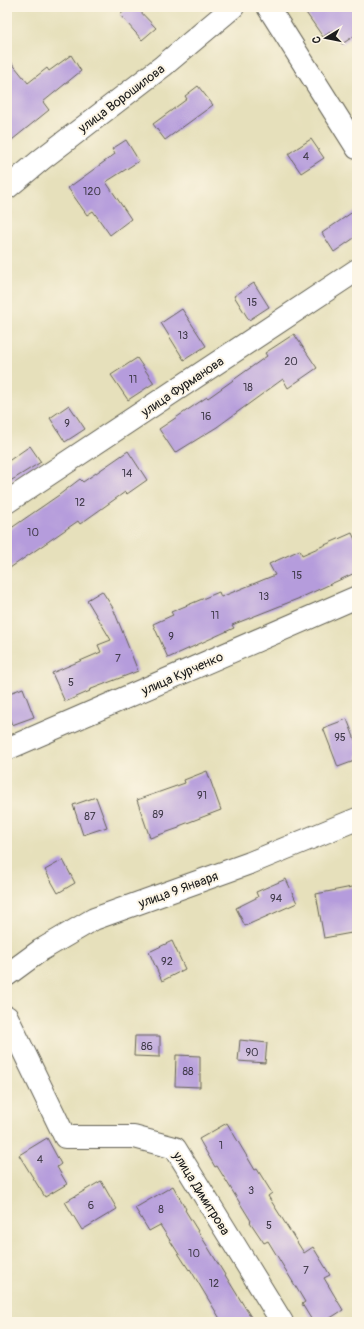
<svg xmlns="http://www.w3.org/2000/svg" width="364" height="1329" viewBox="0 0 364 1329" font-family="Pangolin,sans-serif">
<rect width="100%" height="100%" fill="#fcf5e5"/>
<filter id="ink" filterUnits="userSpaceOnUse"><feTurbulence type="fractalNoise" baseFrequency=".025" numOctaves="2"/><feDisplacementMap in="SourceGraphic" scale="8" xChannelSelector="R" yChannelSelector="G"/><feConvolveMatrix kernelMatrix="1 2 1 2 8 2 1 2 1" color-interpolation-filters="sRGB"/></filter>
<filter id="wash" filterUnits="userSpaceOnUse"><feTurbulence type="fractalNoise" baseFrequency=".012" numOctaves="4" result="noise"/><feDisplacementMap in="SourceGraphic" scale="16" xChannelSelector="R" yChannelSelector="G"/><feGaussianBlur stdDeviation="0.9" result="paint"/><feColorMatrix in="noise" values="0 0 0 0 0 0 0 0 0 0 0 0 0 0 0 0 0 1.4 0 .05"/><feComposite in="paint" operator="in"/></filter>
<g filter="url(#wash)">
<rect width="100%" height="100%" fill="#e6e0bb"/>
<g id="blocks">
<g fill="#b59cdc">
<path d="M129,7H136L156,28L142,40L120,15Z"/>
<path d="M302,7H357V34L342,44L333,30L323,37Z"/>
<path d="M71,55L81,71L43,102L49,110L7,144V57L28,83L47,68L49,71Z"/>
<path d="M198,86L213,105L165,140L153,124L187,99L185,96Z"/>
<path d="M311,139L324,158L301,173L288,154Z"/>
<path d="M126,140L139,161L106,182L131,219L110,235L93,211L87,215L68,188L115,154L112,149Z"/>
<path d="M357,209V236L334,252L322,233Z"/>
<path d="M254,283L269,307L249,320L234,296Z"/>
<path d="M182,309L206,346L184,360L161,323Z"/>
<path d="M294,334L317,368L288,388L283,379L217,427L175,453L159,429L207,397L208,398L267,356L265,353Z"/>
<path d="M137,358L154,383L128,400L111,375Z"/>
<path d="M69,405L85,429L65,442L50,418Z"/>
<path d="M30,446L41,462L7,483V462Z"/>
<path d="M128,451L147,480L127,494L125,492L80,524L78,521L7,570V531L59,495L80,479L83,482Z"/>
<path d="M352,533L357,544V572L300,598L232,625L234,628L168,658L153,624L173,615L171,612L219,592L221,597L275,575L269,564L300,550L302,555Z"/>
<path d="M102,591L113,608L138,671L89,690L90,691L65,702L52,673L101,652L98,645L111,640L87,600Z"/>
<path d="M23,688L34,717L12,725L7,711V694Z"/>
<path d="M347,719L357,745V760L338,767L323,728Z"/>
<path d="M207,771L221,810L179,826V828L150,838L137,800L185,783L184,780Z"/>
<path d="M96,797L107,827L83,835L73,805Z"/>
<path d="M63,860L75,883L58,893L45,870Z"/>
<path d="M286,879L297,903L245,926L236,908L258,897L256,892Z"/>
<path d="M357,886V932L324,938L316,894Z"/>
<path d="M172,941L185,969L162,981L149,952Z"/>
<path d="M135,1036H160V1057L134,1056Z"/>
<path d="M240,1040L267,1043L265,1063L238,1061Z"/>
<path d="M176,1055L200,1056V1087L175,1086Z"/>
<path d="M227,1123L255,1170L257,1169L272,1193L268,1196L304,1253L313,1247L330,1275L324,1278L343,1310L324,1322H313L302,1304L305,1302L268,1241L264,1243L250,1222L251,1221L217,1166L215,1167L199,1139Z"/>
<path d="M47,1138L61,1164L57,1167L67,1184L45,1197L19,1155Z"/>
<path d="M101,1181L117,1209L82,1230L65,1202Z"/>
<path d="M173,1186L186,1209L185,1210L254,1322H222L190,1269L189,1270L160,1225L149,1231L135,1208Z"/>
</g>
</g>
</g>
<g filter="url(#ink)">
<use href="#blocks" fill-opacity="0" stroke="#636154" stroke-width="1"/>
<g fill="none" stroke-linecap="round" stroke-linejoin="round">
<g stroke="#636154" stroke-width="24">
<g id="minor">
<path d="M268,7L357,148"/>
<path d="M7,502L357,270"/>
<path d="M7,749L357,597"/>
<path d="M7,975L41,950L94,919L250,863L357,819"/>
<path d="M7,1017L65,1137H134L175,1148L282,1322"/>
</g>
</g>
<g stroke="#636154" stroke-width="24">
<path id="major" d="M7,188L42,159L163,66L233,7"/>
</g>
<use href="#minor" stroke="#fff" stroke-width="22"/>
<use href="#major" stroke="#fff" stroke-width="22"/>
</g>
</g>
<g text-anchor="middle" stroke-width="4" stroke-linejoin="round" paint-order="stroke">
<g font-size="11" fill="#423c4c">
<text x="306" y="160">4</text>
<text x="92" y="195">120</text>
<text x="252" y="306">15</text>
<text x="183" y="339">13</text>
<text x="291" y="365">20</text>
<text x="133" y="383">11</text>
<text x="248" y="391">18</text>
<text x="206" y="420">16</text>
<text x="67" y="427">9</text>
<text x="127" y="477">14</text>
<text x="80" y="506">12</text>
<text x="33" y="536">10</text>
<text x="297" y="579">15</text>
<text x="264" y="600">13</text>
<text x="215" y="619">11</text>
<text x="171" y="640">9</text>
<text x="118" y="662">7</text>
<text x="71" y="686">5</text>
<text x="340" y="741">95</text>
<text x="202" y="799">91</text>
<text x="158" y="818">89</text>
<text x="90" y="820">87</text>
<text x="276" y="902">94</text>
<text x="167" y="965">92</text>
<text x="147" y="1050">86</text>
<text x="252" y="1056">90</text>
<text x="188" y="1075">88</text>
<text x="221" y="1149">1</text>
<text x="40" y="1163">4</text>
<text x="251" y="1194">3</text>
<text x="91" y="1209">6</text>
<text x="161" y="1213">8</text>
<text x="269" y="1229">5</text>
<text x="194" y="1257">10</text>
<text x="306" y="1274">7</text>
<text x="214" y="1287">12</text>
</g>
<g font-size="13" fill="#1c1c1c" stroke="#fcf5e5">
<text transform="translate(121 98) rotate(-37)" y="5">улица Ворошилова</text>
<text transform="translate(182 386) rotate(-34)" y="5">улица Фурманова</text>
<text transform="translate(182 673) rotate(-24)" y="5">улица Курченко</text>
<text transform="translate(178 889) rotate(-20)" y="5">улица 9 Января</text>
<text transform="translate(202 1193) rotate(58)" y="5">улица Димитрова</text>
</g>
</g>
<rect width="364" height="1329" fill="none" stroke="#fcf5e5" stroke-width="24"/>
<g transform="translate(326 38) rotate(260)" stroke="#fcf5e5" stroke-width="3" paint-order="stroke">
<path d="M0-3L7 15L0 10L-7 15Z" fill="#1c1c1c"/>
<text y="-6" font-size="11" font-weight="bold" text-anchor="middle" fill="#1c1c1c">С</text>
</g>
</svg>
